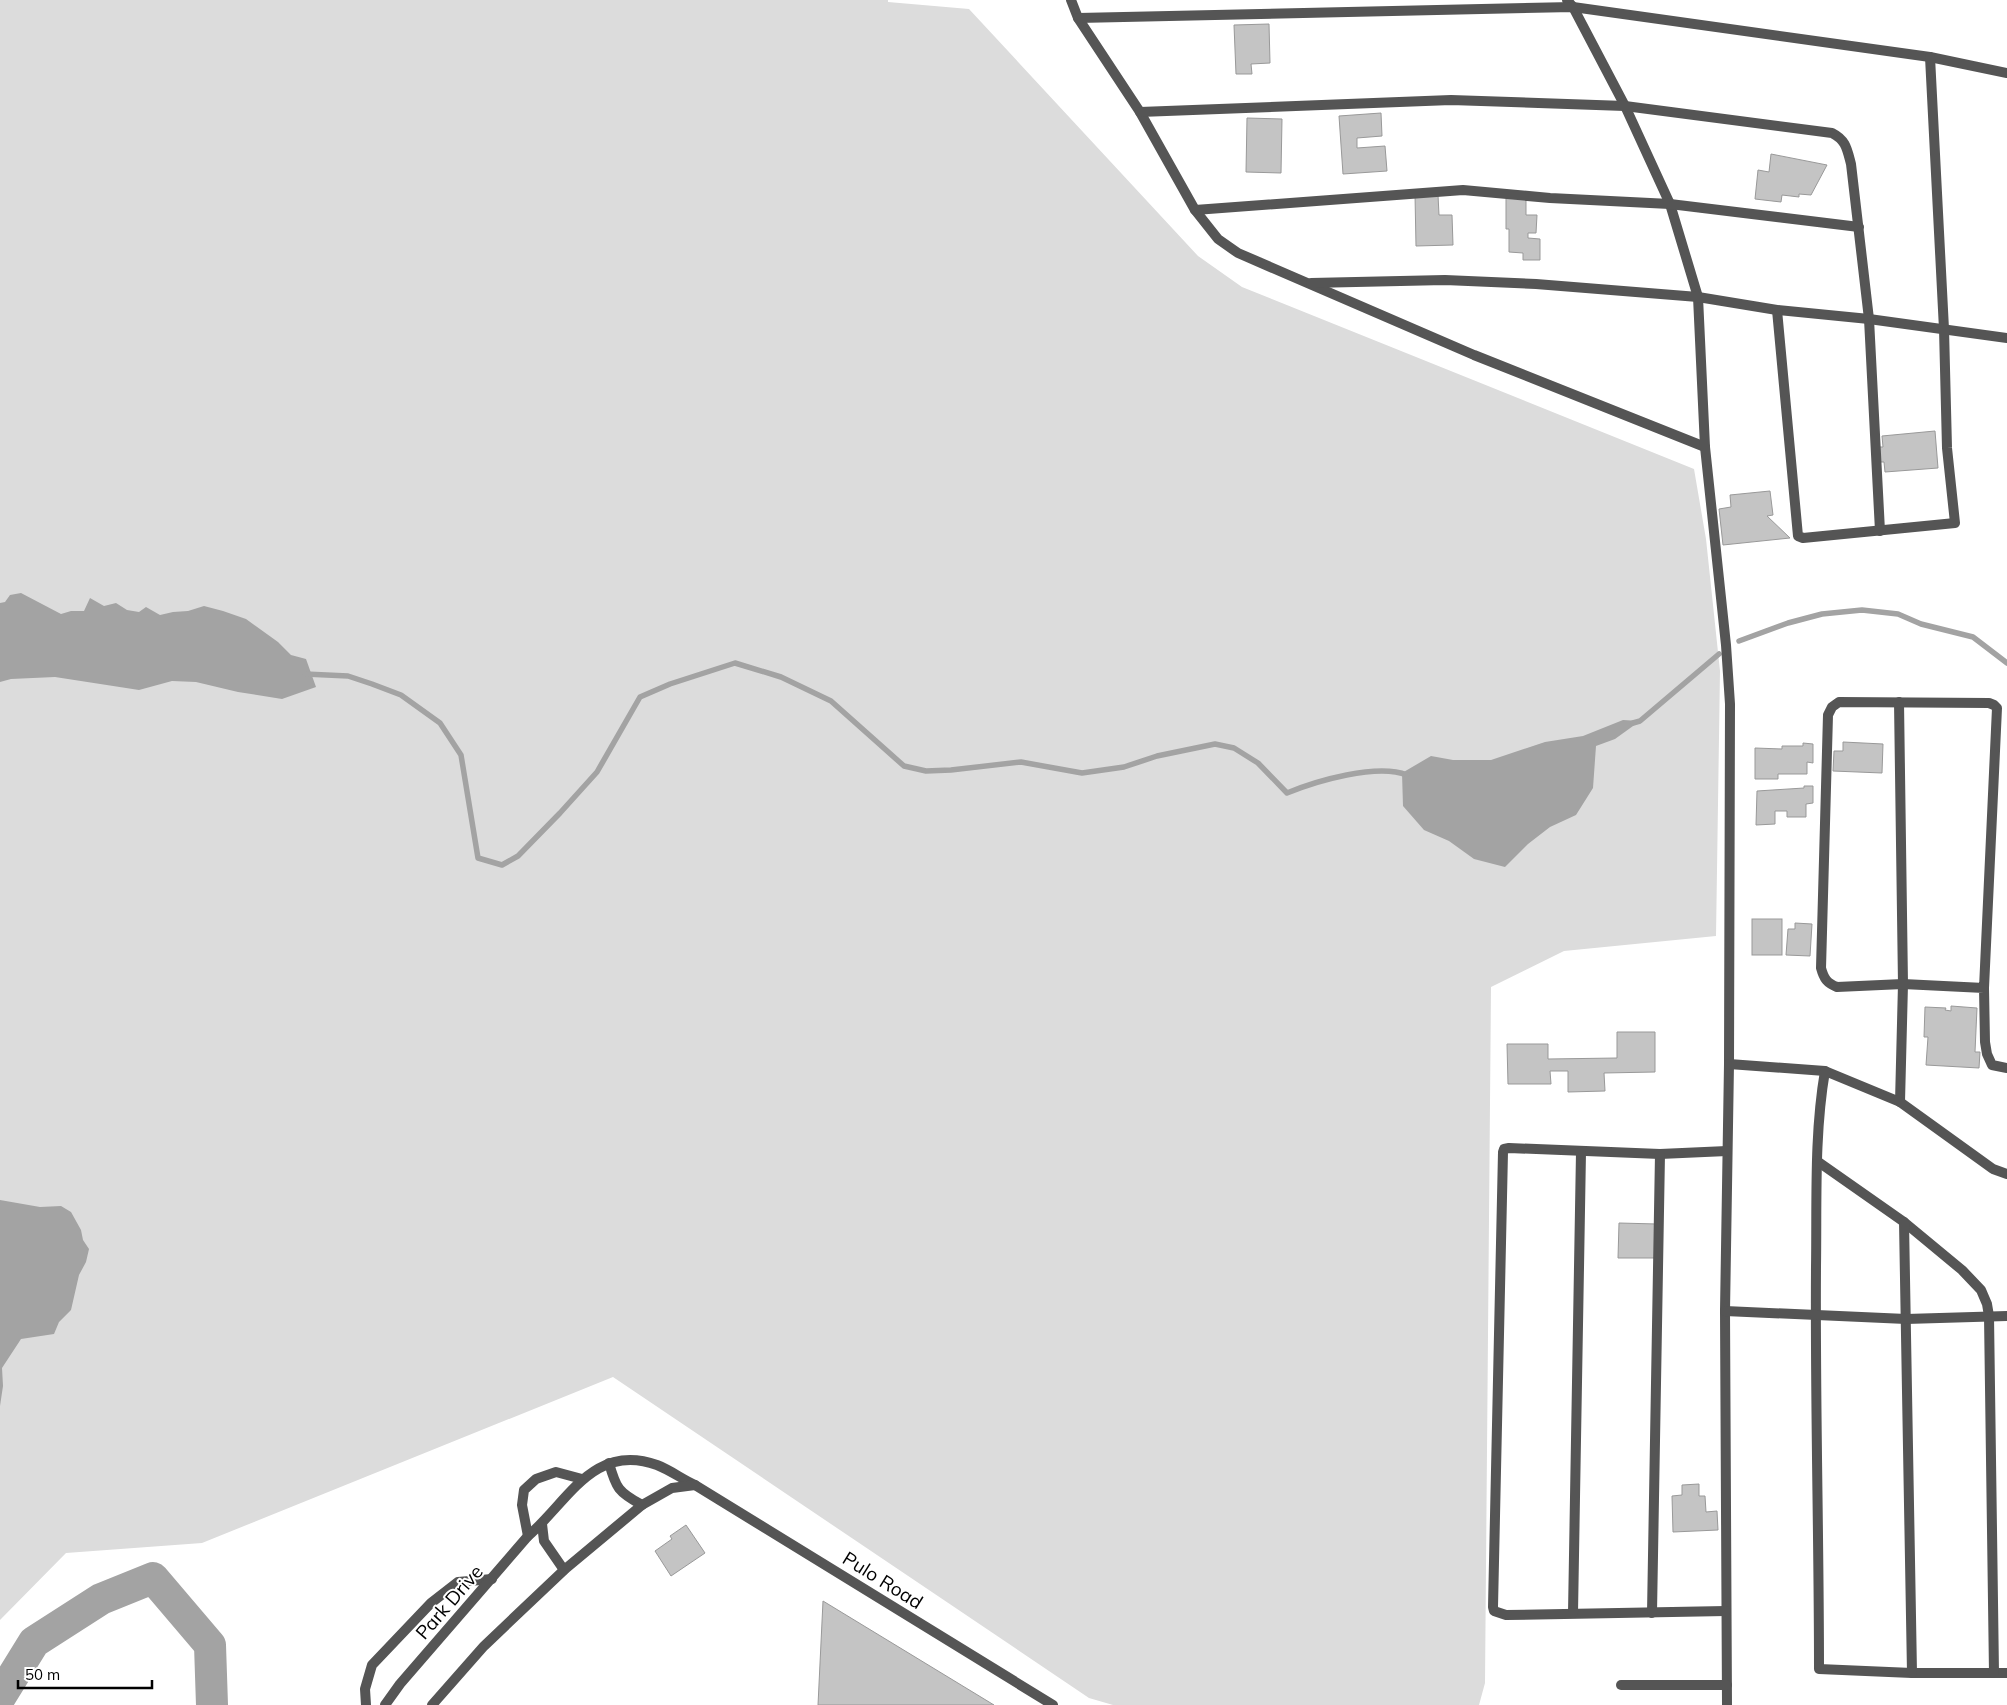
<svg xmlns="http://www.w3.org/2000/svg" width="2007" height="1705" viewBox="0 0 2007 1705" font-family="Mulish,sans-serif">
<rect width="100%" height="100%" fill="#fff"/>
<path fill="#dcdcdc" d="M0,0H888V2L969,9L1198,256L1242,287L1694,469L1706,539L1720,671L1716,936L1564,951L1491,987L1485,1683L1479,1705H1113L1089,1698L613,1377L202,1543L66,1553L0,1620Z"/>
<g fill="#a3a3a3">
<path d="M21,593L61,614L71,611H84L90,598L104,606L116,603L127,610L139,612L146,607L160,615L173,612L188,611L204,606L223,611L246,619L278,642L291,655L306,659L316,687L282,699L238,692L196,682L172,681L139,690L55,677L11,679L0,682V603L5,602L10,595Z"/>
<path d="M1623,720L1640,721L1615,739L1596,746L1593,788L1576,815L1550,827L1528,844L1505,867L1474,859L1449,841L1424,830L1403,806L1402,773L1431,756L1453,760H1491L1545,742L1583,736Z"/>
<path d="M0,1200L40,1207L61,1206L71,1212L81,1230L83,1240L89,1249L86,1262L79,1275L71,1310L59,1322L54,1334L21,1339L2,1368L3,1386L0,1406Z"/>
</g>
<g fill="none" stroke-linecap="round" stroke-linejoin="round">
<g stroke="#a3a3a3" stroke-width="5.5">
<path d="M1739,641L1788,623L1822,614L1862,610L1898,614L1921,624L1973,637L2007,663"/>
<path d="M305,674L348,676L372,684L401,695L440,723L461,755L478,858L502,865L518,856L560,813L597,772L640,697L670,684L735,663L781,677L831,701L904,766L926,771L951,770L1021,762L1082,773L1124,767L1157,756L1215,744L1234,748L1258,763L1287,793C1316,781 1377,763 1407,775"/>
<path d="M1633,723L1640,721L1719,654"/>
</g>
<path stroke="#a3a3a3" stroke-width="32" d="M0,1697L34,1642L101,1599L153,1578L210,1645L212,1705"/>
</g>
<g fill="#c4c4c4" stroke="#999">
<path d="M1269,24L1270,63L1251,64L1252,74H1236L1234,25Z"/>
<path d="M1381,113L1382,136L1357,138V148L1385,146L1387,171L1343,174L1339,116Z"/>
<path d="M1247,118L1282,119L1281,173L1246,172Z"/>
<path d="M1771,154L1827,165L1811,195L1799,194V197L1782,195L1781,202L1755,199L1758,170L1769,172Z"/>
<path d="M1415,195H1438L1439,215H1452L1453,245L1416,246Z"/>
<path d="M1506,198L1526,199V215H1537L1536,233H1528V238L1540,239V260H1523V253L1509,252V229H1506Z"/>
<path d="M1935,431L1938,468L1885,472L1884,462H1879L1878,447H1883L1882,436Z"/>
<path d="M1770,491L1773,515L1767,516L1790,538L1723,545L1719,509L1731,507L1730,495Z"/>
<path d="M1843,742L1883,744L1882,773L1833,771L1834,751H1843Z"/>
<path d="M1803,743L1813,744V763L1807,762V774H1778V779H1755V748L1782,749V746H1803Z"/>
<path d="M1804,786H1813V803L1806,804V817H1787V811H1775V824L1756,825L1757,791L1804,788Z"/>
<rect x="1752" y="919" width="30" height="36"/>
<path d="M1795,923L1812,924L1810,956L1786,955L1788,929H1795Z"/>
<path d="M1951,1006L1977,1008L1975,1052H1980L1979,1068L1926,1065L1928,1037H1924L1925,1007L1946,1008L1945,1010L1951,1011Z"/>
<path d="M1617,1032H1655V1072L1604,1073L1605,1091L1568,1092V1071H1550L1551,1084H1508L1507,1044H1548V1059L1617,1058Z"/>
<path d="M1619,1223L1657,1224V1258H1618Z"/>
<path d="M1699,1484V1496H1705L1706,1512L1717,1511L1718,1530L1673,1532L1672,1496L1682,1495V1485Z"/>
<path d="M686,1525L705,1553L671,1576L655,1551L672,1539L670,1536Z"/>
<path d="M823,1601L994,1705H818Z"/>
</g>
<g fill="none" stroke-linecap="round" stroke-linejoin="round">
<g stroke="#555" stroke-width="10">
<path d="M528,1536L522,1505L524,1490L536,1479L556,1472L582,1479"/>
<path d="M366,1705L365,1689L372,1665L431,1603L458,1582L492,1579"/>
</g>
<g stroke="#555" stroke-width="10">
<path d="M1071,0L1078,18L1140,112L1195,210L1218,239L1238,253L1474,355L1705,447"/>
<path d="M1567,0L1573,7L1625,106L1670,204L1698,297L1705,447L1726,645L1730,704L1729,1064L1725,1311L1727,1705"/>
<path d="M1078,18L1573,7L1930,57L2007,73"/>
<path d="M1140,112L1451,100L1625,106L1832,133C1846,140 1847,149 1851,164L1869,319L1880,531"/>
<path d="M1195,210L1463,190L1550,198L1670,204L1859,227"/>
<path d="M1311,283L1445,280L1536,284L1698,297L1777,310L1869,319L2007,338"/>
<path d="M1777,310L1798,536L1803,538L1955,523L1947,448L1944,329L1930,57"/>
<path d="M1899,702L1903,984L1900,1102"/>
<path d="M1984,988L1903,984L1837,987C1827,983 1824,979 1821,968L1828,715L1832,707L1839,702L1989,703L1994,705L1997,708L1984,988L1985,1042L1987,1054L1992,1065L2007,1068"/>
<path d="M1729,1064L1825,1071L1900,1102L1993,1169L2007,1174"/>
<path d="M1825,1071C1814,1135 1817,1202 1816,1267C1815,1401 1819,1535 1819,1669L1912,1673H2007"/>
<path d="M1817,1161L1904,1222L1962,1270L1981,1290L1987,1304L1989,1316L1994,1673"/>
<path d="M1904,1222L1912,1673"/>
<path d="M1725,1311L1906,1319L2007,1316"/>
<path d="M609,1463C616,1488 618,1492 642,1505"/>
<path d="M542,1524L544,1541L564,1570"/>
<path d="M1726,1611L1506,1615L1494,1611L1493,1607L1503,1152L1504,1149L1509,1148L1660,1154L1727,1151"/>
<path d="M1573,1613L1581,1152"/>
<path d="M1652,1613L1660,1154"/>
<path d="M1621,1685H1727"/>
<path d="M385,1705L400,1684L528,1536C568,1502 593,1442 657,1465C670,1470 682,1479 695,1485L1053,1705"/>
<path d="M432,1705L484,1646L564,1570L642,1505L672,1488L695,1485"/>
</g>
</g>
<g text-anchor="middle" stroke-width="4" stroke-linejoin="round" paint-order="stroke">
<g font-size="19" fill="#000" stroke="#fff">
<text transform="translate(883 1580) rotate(32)" y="7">Pulo Road</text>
<text transform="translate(449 1602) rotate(-49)" y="7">Park Drive</text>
</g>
</g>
<path d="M18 1680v8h134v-8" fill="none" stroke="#000000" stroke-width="2.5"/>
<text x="25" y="1680" font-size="15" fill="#000000" stroke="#ffffff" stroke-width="4" paint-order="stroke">50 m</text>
</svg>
